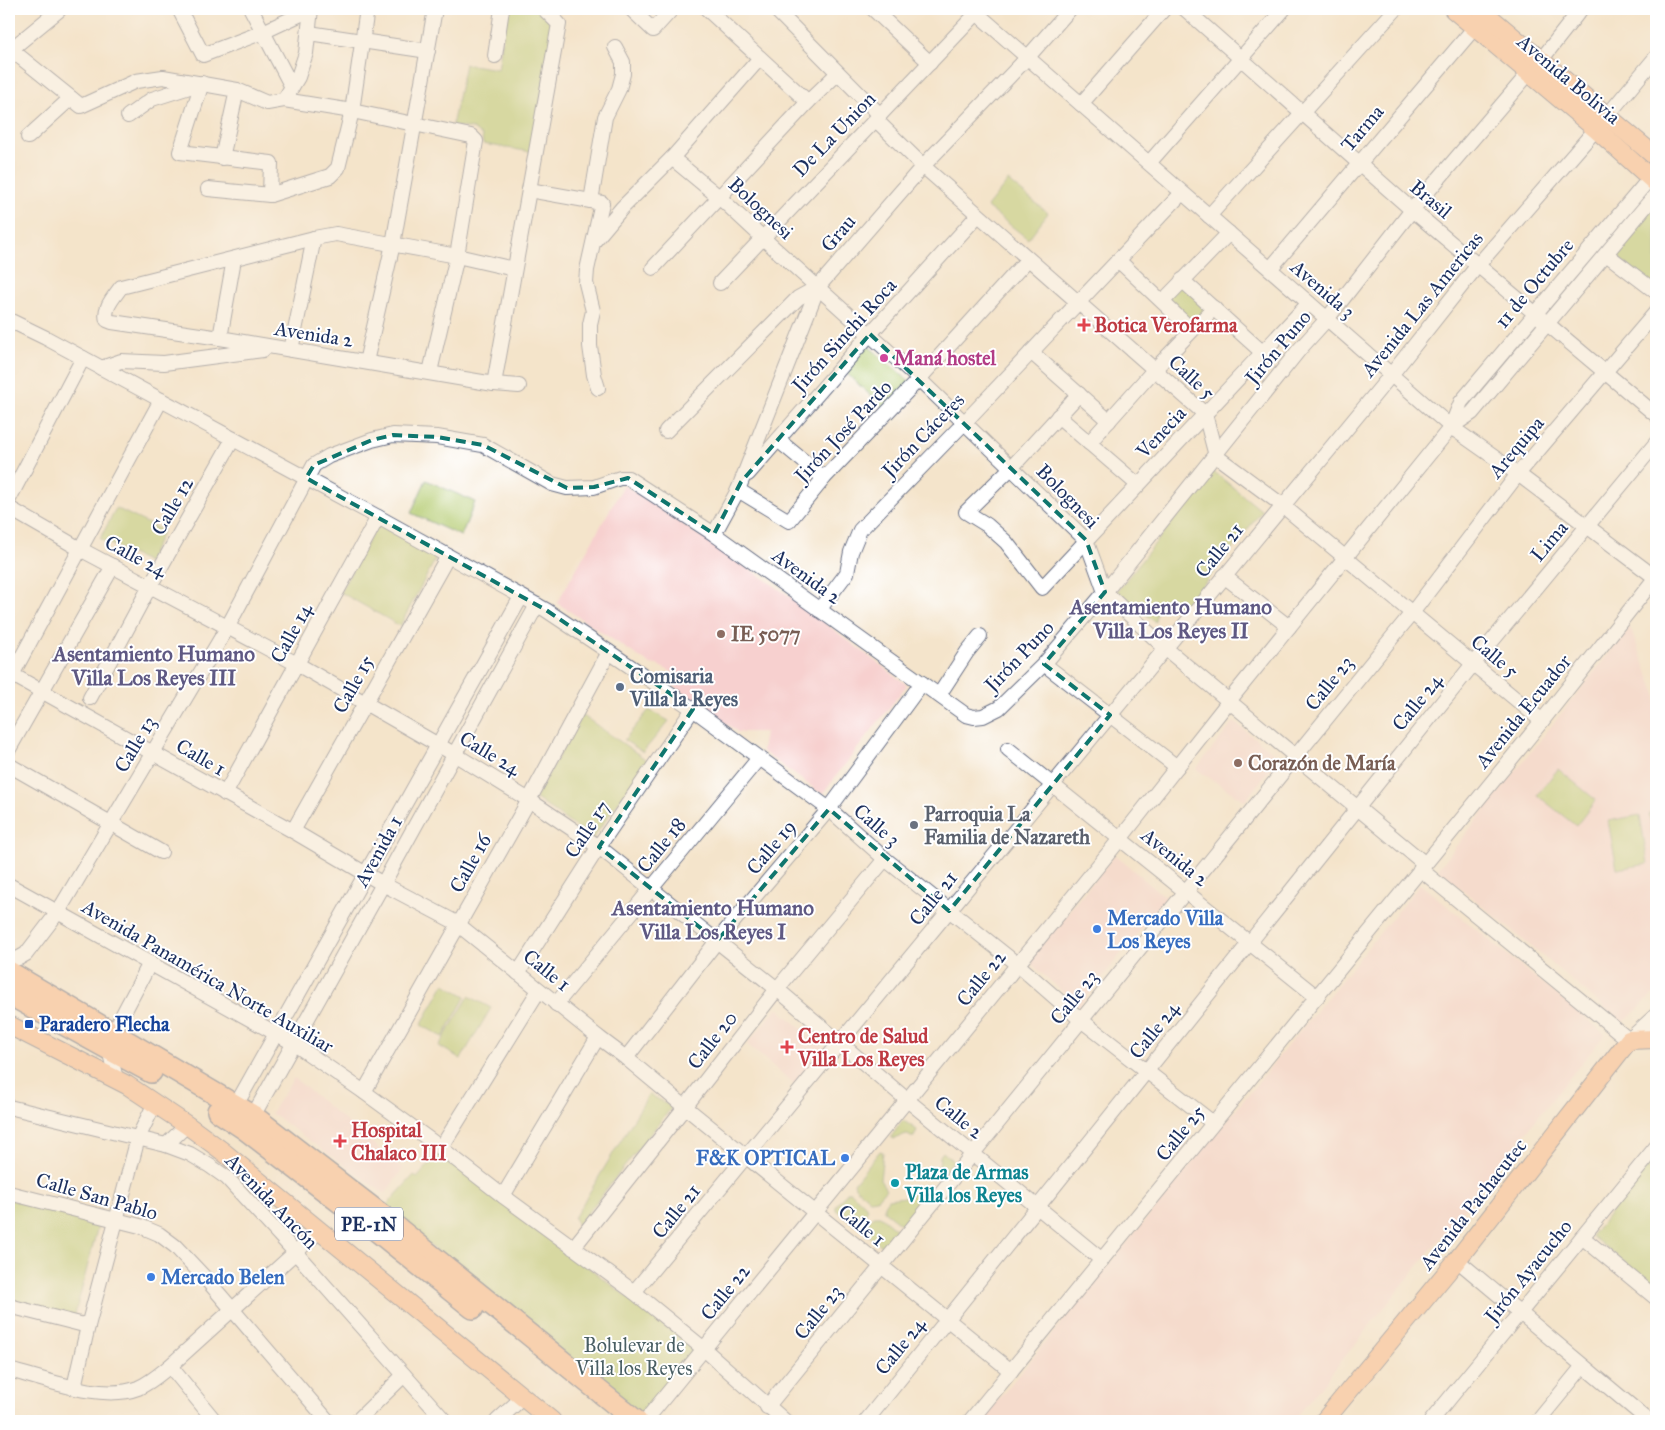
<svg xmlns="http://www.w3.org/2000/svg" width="1665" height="1430" viewBox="0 0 1665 1430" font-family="'IM FELL Great Primer',serif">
<rect width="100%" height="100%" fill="#fff"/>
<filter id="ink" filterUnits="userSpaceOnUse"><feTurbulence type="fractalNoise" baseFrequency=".02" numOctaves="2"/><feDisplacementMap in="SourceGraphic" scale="10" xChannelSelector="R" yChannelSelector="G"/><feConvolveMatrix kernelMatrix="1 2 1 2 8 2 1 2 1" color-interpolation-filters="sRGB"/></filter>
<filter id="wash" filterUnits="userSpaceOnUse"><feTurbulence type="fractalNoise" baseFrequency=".0096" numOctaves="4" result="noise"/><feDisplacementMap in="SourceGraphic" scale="20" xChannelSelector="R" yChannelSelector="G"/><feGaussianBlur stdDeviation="1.12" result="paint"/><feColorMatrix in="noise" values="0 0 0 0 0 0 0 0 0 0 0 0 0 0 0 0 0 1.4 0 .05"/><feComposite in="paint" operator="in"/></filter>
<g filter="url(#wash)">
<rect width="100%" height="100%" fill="#f4e4cb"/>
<g fill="#f7d0cf">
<path d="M624,485L785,593L907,685L822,794L762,751L765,732H738L674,686L672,672L657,665L650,664L557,603Z"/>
<path d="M1630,627L1656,695V992L1623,1023L1438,869Z"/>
<path d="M1234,722L1279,757L1245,801L1196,769Z"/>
<path d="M1115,855L1166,898L1079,1006L1028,961Z"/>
<path d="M1420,884L1605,1034L1293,1421H981Z"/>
<path d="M777,1008L827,1050L796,1086L747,1044Z"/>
<path d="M294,1078L403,1169L385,1194L271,1113Z"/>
</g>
<g fill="#b4cb70" stroke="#687d67">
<path d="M507,9H539L554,24L532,152L483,144L482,136L473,129L452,126L465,64L498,69Z"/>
<path d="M1008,181L1048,213L1028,239L987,207Z"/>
<path d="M1656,202V289L1614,254Z"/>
<path d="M1180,284L1206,308L1191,324L1165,301Z"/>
<path d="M867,345L910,382L884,408L843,370Z"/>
<path d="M1213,471L1262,511L1188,604L1173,606L1157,605L1155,622L1117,591Z"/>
<path d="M426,480L475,502L461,536L411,513Z"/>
<path d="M116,508L163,531L148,562L100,539Z"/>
<path d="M378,524L436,558L400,626L340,592Z"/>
<path d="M649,710L669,721L643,752L624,740Z"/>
<path d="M582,715L648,761L592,839L535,798Z"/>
<path d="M1558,769L1596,800L1576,826L1537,795Z"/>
<path d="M1656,813V855L1649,814Z"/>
<path d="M1640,815L1648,864L1617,869L1608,821Z"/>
<path d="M444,984L466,996L443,1037L421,1025Z"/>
<path d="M469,996L491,1008L461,1059L439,1046Z"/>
<path d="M649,1094L672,1107L578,1225L574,1218Z"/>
<path d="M902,1121H904L917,1130L914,1137H911L906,1134L894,1139L891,1137Z"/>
<path d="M880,1151L883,1152L880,1180L886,1189L877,1199L870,1200L855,1187L854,1183Z"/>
<path d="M943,1152L953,1161L940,1177L938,1176L940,1156Z"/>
<path d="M439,1153L694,1348V1353L641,1418L384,1208L414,1175L417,1178Z"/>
<path d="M1654,1159L1656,1160V1287L1591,1236Z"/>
<path d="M924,1190L928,1193L902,1225L884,1211V1205L888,1199L904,1197Z"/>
<path d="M847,1192H851L866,1206L867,1211L857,1224H854L836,1210V1206Z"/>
<path d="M9,1199L99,1222L74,1318L9,1302Z"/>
<path d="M873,1216H880L898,1231L885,1246H882L864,1232L863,1228Z"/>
</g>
</g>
<g filter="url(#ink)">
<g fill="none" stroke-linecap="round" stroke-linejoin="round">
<g stroke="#676e84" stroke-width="16">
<g id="minor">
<path d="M179,9L203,55L263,32L312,9"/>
<path d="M251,9L292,87"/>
<path d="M631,9L653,30L672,9"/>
<path d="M707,9L808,102"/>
<path d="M775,9L880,115"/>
<path d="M873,9L930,63"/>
<path d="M972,9L1451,427L1518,474L1656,578"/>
<path d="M1185,9L1412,210L1656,415"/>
<path d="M309,33L428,51"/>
<path d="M9,48L81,106L136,81L163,77L237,90L267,103L284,100L352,111L471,136L476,141L457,256L430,372"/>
<path d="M9,51L59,10"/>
<path d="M495,56L502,9"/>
<path d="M1541,60L1581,9"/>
<path d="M202,83L180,152L271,163L270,195"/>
<path d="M284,100L298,77L306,53L311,9"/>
<path d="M1081,104L1164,9"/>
<path d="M128,116L152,99L199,84"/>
<path d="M1607,116L1656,57"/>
<path d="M876,120L923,166L1205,414L1216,456L1282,505L1542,721"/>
<path d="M28,137L71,98"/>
<path d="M222,158L237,90"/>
<path d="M672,158L719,197L763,238L919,379L1086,540L1105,592L1165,648L1425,864"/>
<path d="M1149,163L1284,9"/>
<path d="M208,189L270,195L330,176L338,168L352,111L367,9"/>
<path d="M529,190L602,203L587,270L586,283L593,311L590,324V346L594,375L598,388"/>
<path d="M591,201L605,117L619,89L623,74V62L615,47"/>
<path d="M1209,216L1396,9"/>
<path d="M595,240L622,208L672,158L760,58"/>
<path d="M1606,254L1656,292"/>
<path d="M1118,260L1192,330"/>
<path d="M653,268L808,102L838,73"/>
<path d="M514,269L457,256L336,234L314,238L121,287C114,297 103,308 107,320L112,322L220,338L494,384L519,386"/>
<path d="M1270,269L1481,20"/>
<path d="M1182,280L1262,352"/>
<path d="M720,283L977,13"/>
<path d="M1163,301L1229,233"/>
<path d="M9,320L46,338L378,517L546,610L609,652L693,709L829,809L885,859L1018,965L1081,1020L1213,1123"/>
<path d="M220,338L234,259"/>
<path d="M291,350L314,238"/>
<path d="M1031,352L1109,421"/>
<path d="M366,362L393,244L435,9"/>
<path d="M101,368L121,361L164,363L263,350"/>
<path d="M494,384L559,24L544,9"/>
<path d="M1079,394L1012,467L966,512L987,525L1006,542L1042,588L1309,303"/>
<path d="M1058,416L1138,485"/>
<path d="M1451,427L1461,402L1656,171"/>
<path d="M666,431L798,298L818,287"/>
<path d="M778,440L824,478"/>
<path d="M1089,443L1154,370L1214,308"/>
<path d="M748,474L870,334L978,215"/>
<path d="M738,490L789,521L824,478L919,379L1028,259"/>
<path d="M9,499L83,358"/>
<path d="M9,508L80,549L297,664L454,754L529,800L599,847L777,989L906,1099L1102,1260"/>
<path d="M714,534L738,490L818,287L923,166L1028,57L1070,9"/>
<path d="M1224,576L1289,627"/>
<path d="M819,610L847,573L851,552L860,530L964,423L1182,193"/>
<path d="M1044,664L1177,767"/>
<path d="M9,673L293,831L383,884L455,922L598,1037L626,1058L685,1107L1011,1371"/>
<path d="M12,675L161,400"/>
<path d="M939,695L967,652L980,636"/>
<path d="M90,698L150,586L233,439"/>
<path d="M9,749L113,566"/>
<path d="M1008,749L1317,997"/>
<path d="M9,765L161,852"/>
<path d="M225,794L378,517"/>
<path d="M293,831L448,556"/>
<path d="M1420,869L1629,1040L1656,1015"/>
<path d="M9,885L293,1043L364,1092L441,1148L503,1196L634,1292L704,1349L785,1421"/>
<path d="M9,960L19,958L26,954L58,912L227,628L314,465L329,456L372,440L393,435L437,437L483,445L552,484L567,488L594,487L620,478H628L714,534L966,715L974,717L983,716L999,708L1044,664L1105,592L1299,350L1327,319L1412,210L1529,73"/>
<path d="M518,973L601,843L693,709"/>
<path d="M556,1004L759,758"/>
<path d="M626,1058L717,941L829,809L922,683"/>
<path d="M116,1079L109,1049L113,1033L150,963"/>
<path d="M364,1092L529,800L609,652"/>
<path d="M236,1105L521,597"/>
<path d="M9,1107L166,1145L190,1154L210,1166L227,1178L295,1252L445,1421"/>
<path d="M253,1116L383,884L537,605"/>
<path d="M166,1145L187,1125"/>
<path d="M441,1148L539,990"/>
<path d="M9,1193L140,1226L159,1234L175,1246L207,1280L328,1421"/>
<path d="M503,1196L598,1037"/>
<path d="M1582,1237L1656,1298"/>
<path d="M573,1248L685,1107L777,989L885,859"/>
<path d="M1457,1260L1649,1421"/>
<path d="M634,1292L1391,375L1478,265L1596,129"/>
<path d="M9,1306L88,1326"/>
<path d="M170,1366L215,1421"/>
<path d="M9,1370C45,1379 102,1402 138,1388C150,1383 160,1374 170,1366L319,1231"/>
<path d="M74,1387L88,1326L138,1138L155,1103"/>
<path d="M767,1407L1412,613L1518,474L1656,312"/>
<path d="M357,1421L404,1375"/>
<path d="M497,1421L522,1398"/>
<path d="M645,1421L1120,839L1229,701L1451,427L1472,413L1656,194"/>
<path d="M866,1421L1473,664L1656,443"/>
<path d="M970,1421L1542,721L1656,577"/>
<path d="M1431,1421L1656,1147"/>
<path d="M1538,1421L1583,1366"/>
</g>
</g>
<g stroke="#676e84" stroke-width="20">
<g id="major">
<path d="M1453,9L1596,129L1656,183"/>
<path d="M1480,9L1656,157"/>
<path d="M9,1025L127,1085L187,1125L221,1150L552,1421"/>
<path d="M1324,1421L1457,1260L1629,1040L1656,1039"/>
</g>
</g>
<g stroke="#676e84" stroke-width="24">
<g id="highway">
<path d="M9,972L253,1116L380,1214L636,1421"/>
<path d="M9,994L151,1072"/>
<path d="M218,1111L245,1129L371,1226L473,1308"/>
</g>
</g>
<use href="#minor" stroke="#fff" stroke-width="14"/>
<use href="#major" stroke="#fcba8e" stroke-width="18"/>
<use href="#highway" stroke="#fcba8e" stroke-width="21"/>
</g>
</g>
<path d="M0 0H1665V1430H0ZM870,334L1086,540L1105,592L1044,664L1110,715L949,911L829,809L717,941L599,847L693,709L546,610L306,478L314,465L372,440L393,435L437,437L483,445L567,488L594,487L628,478L714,534L741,482Z" fill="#f4e4cb" fill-opacity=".55" fill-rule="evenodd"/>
<path fill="none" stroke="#0f766e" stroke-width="4" stroke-dasharray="10 6" stroke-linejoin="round" d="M870,334L1086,540L1105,592L1044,664L1110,715L949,911L829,809L717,941L599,847L693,709L546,610L306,478L314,465L372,440L393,435L437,437L483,445L567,488L594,487L628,478L714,534L741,482Z"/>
<g fill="#e0444e" stroke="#fff" stroke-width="2">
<path d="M1081.5 317.5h5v5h5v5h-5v5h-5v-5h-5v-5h5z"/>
<path d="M784.5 1039.5h5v5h5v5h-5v5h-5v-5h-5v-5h5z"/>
<path d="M337.5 1133.5h5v5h5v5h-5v5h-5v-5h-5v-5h5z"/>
</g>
<circle fill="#d1479c" stroke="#fff" stroke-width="2" cx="884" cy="358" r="5"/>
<g fill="#8d6e63" stroke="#fff" stroke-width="2">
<circle cx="721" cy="634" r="5"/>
<circle cx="1238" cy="763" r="5"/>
</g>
<circle fill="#5c6f8a" stroke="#fff" stroke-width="2" cx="620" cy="687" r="5"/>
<circle fill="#6b7280" stroke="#fff" stroke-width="2" cx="914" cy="825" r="5"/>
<g fill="#3f7fe0" stroke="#fff" stroke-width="2">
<circle cx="1097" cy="929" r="5"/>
<circle cx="845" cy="1158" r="5"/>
<circle cx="151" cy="1277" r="5"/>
</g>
<rect fill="#1a4fb4" stroke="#fff" stroke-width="2" x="24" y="1019" width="10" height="10" rx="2.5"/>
<circle fill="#0f9aa8" stroke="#fff" stroke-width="2" cx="895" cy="1183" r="5"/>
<g text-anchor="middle" stroke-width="4" stroke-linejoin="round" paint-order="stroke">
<rect fill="#fff" stroke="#5f6d8e" stroke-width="1" x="335" y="1207.5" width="68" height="33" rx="4"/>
<g font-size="19" font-weight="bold" fill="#1b2f5e">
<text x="369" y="1231">PE-1N</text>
</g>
<g font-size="20" fill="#1b2f5e" stroke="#fff">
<text transform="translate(1569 79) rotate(40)" y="7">Avenida Bolivia</text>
<text transform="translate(1362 128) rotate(-50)" y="7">Tarma</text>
<text transform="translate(834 134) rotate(-46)" y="7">De La Union</text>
<text transform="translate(1431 199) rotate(40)" y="7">Brasil</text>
<text transform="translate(761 208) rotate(43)" y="7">Bolognesi</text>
<text transform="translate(838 233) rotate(-49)" y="7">Grau</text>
<text transform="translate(1534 283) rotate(-50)" y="7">11 de Octubre</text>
<text transform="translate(1323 289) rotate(41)" y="7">Avenida 3</text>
<text transform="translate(1422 304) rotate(-51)" y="7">Avenida Las Americas</text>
<text transform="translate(314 334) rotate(9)" y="7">Avenida 2</text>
<text transform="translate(844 335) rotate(-48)" y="7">Jirón Sinchi Roca</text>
<text transform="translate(1278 347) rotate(-50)" y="7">Jirón Puno</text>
<text transform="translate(1192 377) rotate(43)" y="7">Calle 5</text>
<text transform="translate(843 431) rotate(-47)" y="7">Jirón José Pardo</text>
<text transform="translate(1161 432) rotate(-47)" y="7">Venecia</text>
<text transform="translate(923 435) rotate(-46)" y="7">Jirón Cáceres</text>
<text transform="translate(1516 447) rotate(-50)" y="7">Arequipa</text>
<text transform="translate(1068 496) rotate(46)" y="7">Bolognesi</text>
<text transform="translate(172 506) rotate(-60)" y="7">Calle 12</text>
<text transform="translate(1549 541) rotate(-50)" y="7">Lima</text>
<text transform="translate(1219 550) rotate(-51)" y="7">Calle 21</text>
<text transform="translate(136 556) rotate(28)" y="7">Calle 24</text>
<text transform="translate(807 576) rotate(36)" y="7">Avenida 2</text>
<text transform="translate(291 633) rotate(-61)" y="7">Calle 14</text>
<text transform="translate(1019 656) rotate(-46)" y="7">Jirón Puno</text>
<text transform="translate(1495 656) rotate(40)" y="7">Calle 5</text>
<text transform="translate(1329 683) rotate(-51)" y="7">Calle 23</text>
<text transform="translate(353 684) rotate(-61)" y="7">Calle 15</text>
<text transform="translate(1417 702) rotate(-51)" y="7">Calle 24</text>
<text transform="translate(1523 711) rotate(-51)" y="7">Avenida Ecuador</text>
<text transform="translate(135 744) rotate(-59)" y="7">Calle 13</text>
<text transform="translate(490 753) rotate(31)" y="7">Calle 24</text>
<text transform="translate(201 757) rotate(30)" y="7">Calle 1</text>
<text transform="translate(877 825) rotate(41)" y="7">Calle 3</text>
<text transform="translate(587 829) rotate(-56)" y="7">Calle 17</text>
<text transform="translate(661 845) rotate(-51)" y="7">Calle 18</text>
<text transform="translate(771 847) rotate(-50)" y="7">Calle 19</text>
<text transform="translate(378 851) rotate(-61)" y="7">Avenida 1</text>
<text transform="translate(1175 857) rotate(39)" y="7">Avenida 2</text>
<text transform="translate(470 863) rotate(-61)" y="7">Calle 16</text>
<text transform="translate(933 898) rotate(-51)" y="7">Calle 21</text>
<text transform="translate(547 970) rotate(39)" y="7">Calle 1</text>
<text transform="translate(208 976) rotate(30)" y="7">Avenida Panamérica Norte Auxiliar</text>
<text transform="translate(981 978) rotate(-51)" y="7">Calle 22</text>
<text transform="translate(1074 997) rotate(-51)" y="7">Calle 23</text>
<text transform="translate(1154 1030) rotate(-51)" y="7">Calle 24</text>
<text transform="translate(712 1040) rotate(-52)" y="7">Calle 20</text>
<text transform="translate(959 1117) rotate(39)" y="7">Calle 2</text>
<text transform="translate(1180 1133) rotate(-51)" y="7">Calle 25</text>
<text transform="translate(97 1196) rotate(16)" y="7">Calle San Pablo</text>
<text transform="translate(272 1201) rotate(46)" y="7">Avenida Ancón</text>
<text transform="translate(1473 1204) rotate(-52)" y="7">Avenida Pachacutec</text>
<text transform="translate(676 1211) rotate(-51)" y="7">Calle 21</text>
<text transform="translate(862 1225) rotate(39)" y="7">Calle 1</text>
<text transform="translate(1528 1271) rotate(-51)" y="7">Jirón Ayacucho</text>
<text transform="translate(725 1292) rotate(-51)" y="7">Calle 22</text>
<text transform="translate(818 1312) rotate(-51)" y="7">Calle 23</text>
<text transform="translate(900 1346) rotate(-51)" y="7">Calle 24</text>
</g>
<g font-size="20" font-weight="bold" fill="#be3a42" stroke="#fff" text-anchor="start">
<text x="1094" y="332">Botica Verofarma</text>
<text x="798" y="1043">Centro de Salud<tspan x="798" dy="23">Villa Los Reyes</tspan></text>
<text x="351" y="1137">Hospital<tspan x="351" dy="23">Chalaco III</tspan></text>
</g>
<g font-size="20" font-weight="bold" fill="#b23c85" stroke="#fff" text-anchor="start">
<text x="894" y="365">Maná hostel</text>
</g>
<g font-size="20" font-weight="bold" fill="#785e54" stroke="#fff" text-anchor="start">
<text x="731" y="641">IE 5077</text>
<text x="1248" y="770">Corazón de María</text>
</g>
<g font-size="20" font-weight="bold" fill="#4e5e75" stroke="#fff" text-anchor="start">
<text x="630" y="683">Comisaria<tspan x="630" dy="23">Villa la Reyes</tspan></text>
</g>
<g font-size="20" font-weight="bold" fill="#5b616d" stroke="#fff" text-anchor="start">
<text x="924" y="821">Parroquia La<tspan x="924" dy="23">Familia de Nazareth</tspan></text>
</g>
<g font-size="20" font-weight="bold" fill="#366cbe" stroke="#fff" text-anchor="start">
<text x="1107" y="925">Mercado Villa<tspan x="1107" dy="23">Los Reyes</tspan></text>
<text x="835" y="1165" text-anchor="end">F&amp;K OPTICAL</text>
<text x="161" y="1284">Mercado Belen</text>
</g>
<g font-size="20" font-weight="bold" fill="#164399" stroke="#fff" text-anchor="start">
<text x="39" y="1031">Paradero Flecha</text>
</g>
<g font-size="20" font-weight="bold" fill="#0d838f" stroke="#fff" text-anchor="start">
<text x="905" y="1179">Plaza de Armas<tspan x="905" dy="23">Villa los Reyes</tspan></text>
</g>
<g font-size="20" fill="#495e63" stroke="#fff">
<text x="634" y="1352">Bolulevar de<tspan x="634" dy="23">Villa los Reyes</tspan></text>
</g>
<g font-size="21" font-weight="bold" fill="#5f5983" stroke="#fff">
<text x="1171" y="614">Asentamiento Humano<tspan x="1171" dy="24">Villa Los Reyes II</tspan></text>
<text x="154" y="661">Asentamiento Humano<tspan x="154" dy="24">Villa Los Reyes III</tspan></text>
<text x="713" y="915">Asentamiento Humano<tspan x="713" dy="24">Villa Los Reyes I</tspan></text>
</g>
</g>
<rect width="1665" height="1430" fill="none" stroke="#fff" stroke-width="30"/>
</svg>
